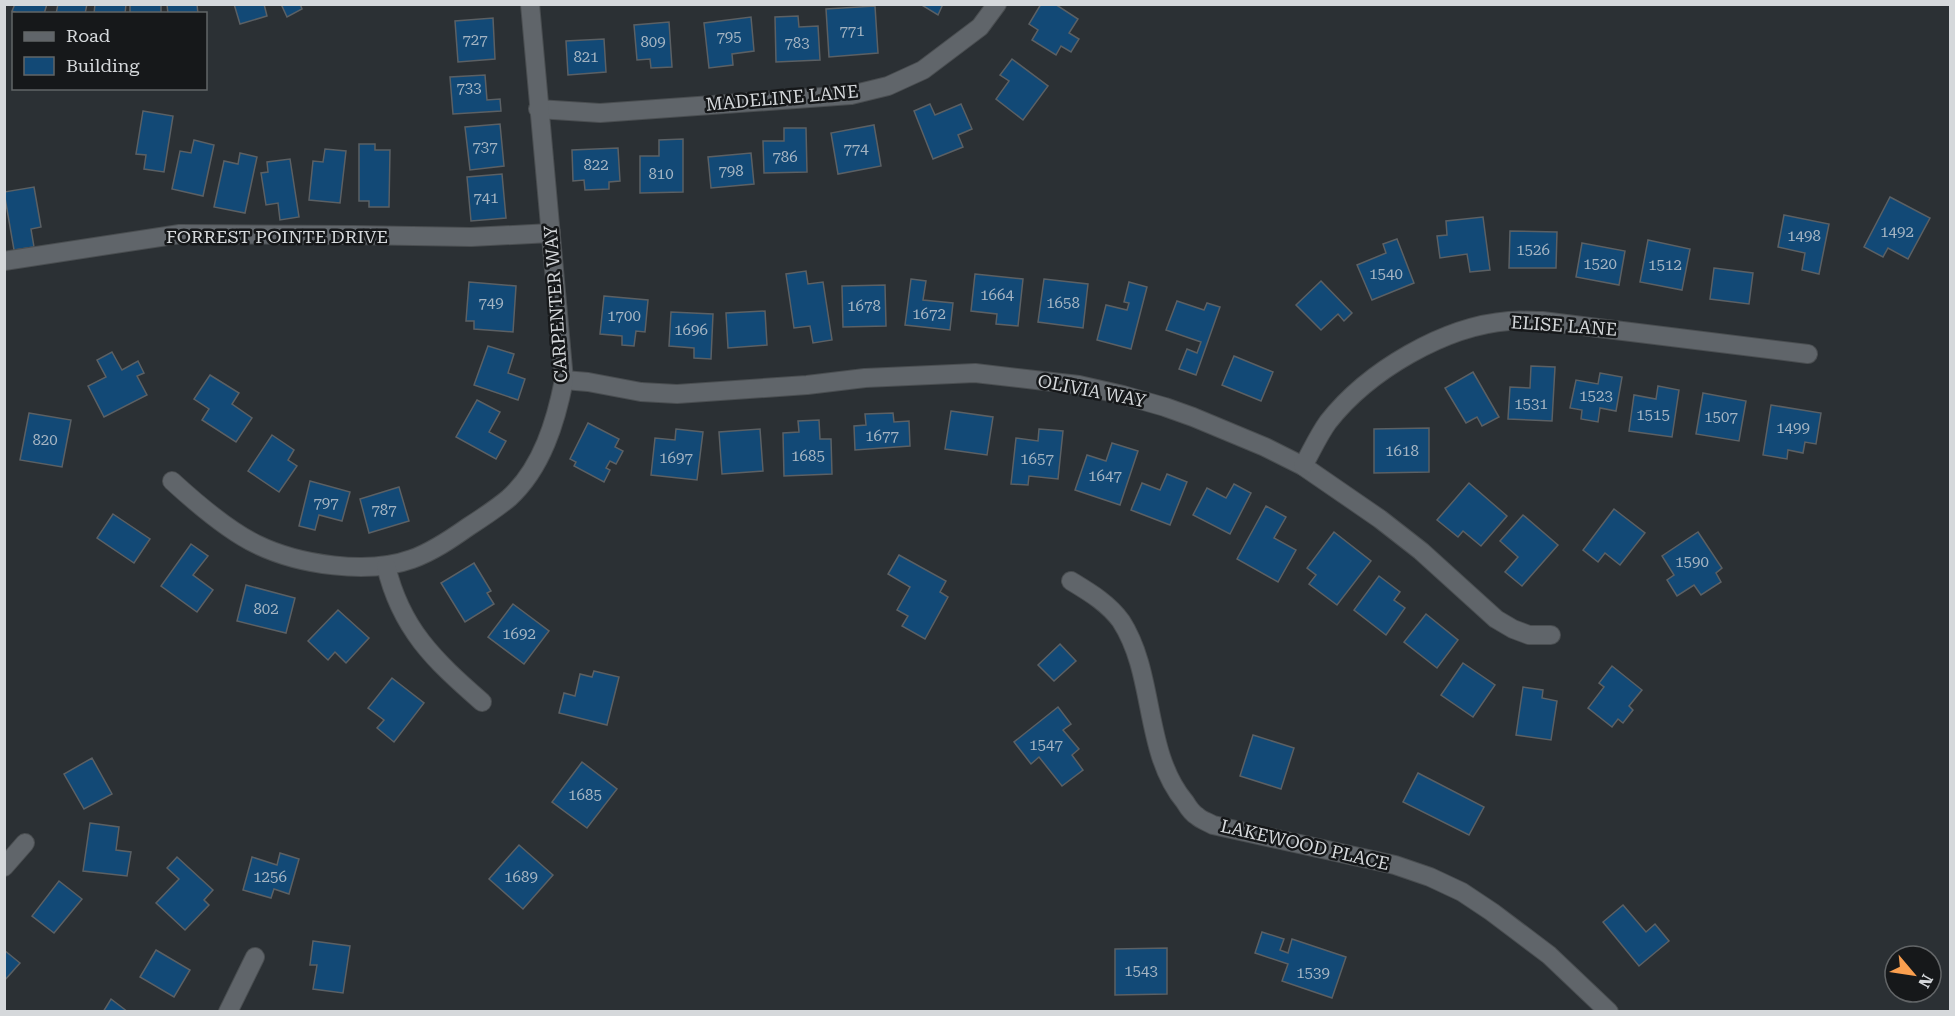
<svg xmlns="http://www.w3.org/2000/svg" width="1955" height="1016" viewBox="0 0 1955 1016" font-family="'Roboto Serif',serif">
<rect width="100%" height="100%" fill="#2b3034"/>
<g fill="#124976" stroke="#5b6064" stroke-width="1.5">
<path d="M15,4H47L44,14H19L12,11Z"/>
<path d="M58,4H87L85,14H56Z"/>
<path d="M95,4H126L125,14H94Z"/>
<rect x="130" y="4" width="31" height="10"/>
<path d="M167,4H197L198,14H168Z"/>
<path d="M234,4H264L267,16L240,24Z"/>
<path d="M281,4H300L302,9L287,17Z"/>
<path d="M920,4H943L938,15Z"/>
<path d="M1041,4H1055L1078,19L1069,33L1079,39L1071,52L1061,46L1056,55L1032,40L1038,30L1029,24Z"/>
<path d="M875,6L878,53L829,57L826,9Z"/>
<path d="M798,16L799,27L818,26L820,60L776,62L775,17Z"/>
<path d="M751,17L754,51L732,54L733,65L709,68L704,23Z"/>
<path d="M493,18L495,59L458,62L455,21Z"/>
<path d="M669,22L672,67L651,68L650,59L637,60L634,25Z"/>
<path d="M604,39L606,72L568,75L566,41Z"/>
<path d="M1012,59L1048,86L1023,120L996,99L1009,81L1000,75Z"/>
<path d="M485,75L487,100L500,99L501,111L453,114L450,77Z"/>
<path d="M930,104L935,115L961,104L972,129L958,135L963,147L933,159L914,111Z"/>
<path d="M143,111L173,116L164,172L144,169L146,155L136,154Z"/>
<path d="M500,124L504,166L470,170L465,127Z"/>
<path d="M874,125L881,166L838,174L831,133Z"/>
<path d="M784,128H806L807,172L764,173L763,141H784Z"/>
<path d="M683,139V192L640,193V156H659V140Z"/>
<path d="M194,140L214,145L203,196L172,189L180,151L191,153Z"/>
<path d="M359,144H375V150H390L389,207H369V201H359Z"/>
<path d="M618,148L620,181L609,182V189L585,190L584,180L573,181L572,150Z"/>
<path d="M325,149L346,151L340,203L309,200L313,161L323,162Z"/>
<path d="M240,153L257,157L245,213L214,207L224,161L238,164Z"/>
<path d="M751,153L754,184L711,188L708,157Z"/>
<path d="M290,159L299,217L280,220L278,203L266,205L261,173L268,172L267,162Z"/>
<path d="M502,174L506,218L471,221L467,177Z"/>
<path d="M34,187L41,227L31,229L34,247L14,250L4,192Z"/>
<path d="M1890,197L1930,218L1908,259L1888,248L1883,257L1864,247Z"/>
<path d="M1784,215L1829,224L1819,274L1802,270L1805,253L1778,247Z"/>
<path d="M1483,217L1490,270L1470,272L1467,254L1440,258L1437,236L1447,235L1446,221Z"/>
<path d="M1510,231L1557,232L1556,268H1509Z"/>
<path d="M1397,239L1414,283L1372,300L1357,265L1386,253L1383,244Z"/>
<path d="M1648,240L1690,249L1682,290L1640,282Z"/>
<path d="M1582,243L1625,251L1619,285L1576,277Z"/>
<path d="M1714,268L1753,273L1749,304L1710,299Z"/>
<path d="M806,271L808,284L823,282L832,340L813,343L810,326L794,328L786,274Z"/>
<path d="M975,274L1023,279L1018,326L996,324L997,314L971,311Z"/>
<path d="M911,279L926,281L923,300L953,303L950,330L905,325Z"/>
<path d="M1044,279L1088,284L1083,328L1038,322Z"/>
<path d="M1321,281L1352,313L1344,321L1338,314L1321,330L1296,305Z"/>
<path d="M469,282L516,286L513,332L474,329V321H466Z"/>
<path d="M1129,282L1147,287L1131,349L1097,340L1106,305L1127,310L1129,303L1124,302Z"/>
<path d="M885,285L886,326L843,327L842,286Z"/>
<path d="M604,296L648,300L645,332L636,331L634,346L622,345V336L600,334Z"/>
<path d="M1177,301L1204,310L1207,303L1220,307L1196,375L1179,369L1187,349L1197,353L1201,342L1166,330Z"/>
<path d="M765,311L767,345L728,348L726,313Z"/>
<path d="M671,312L713,314L711,359L694,358V348L669,346Z"/>
<path d="M488,346L514,354L508,373L525,379L518,400L474,385Z"/>
<path d="M112,352L122,370L138,361L144,373L137,376L147,395L104,417L88,386L106,377L97,360Z"/>
<path d="M1234,356L1273,372L1261,401L1222,385Z"/>
<path d="M1531,366L1555,367L1552,421L1508,419L1510,387L1530,388Z"/>
<path d="M1473,372L1499,417L1482,426L1477,417L1466,423L1445,388Z"/>
<path d="M1600,373L1622,377L1616,411L1600,408L1598,422L1581,419L1582,410L1570,408L1576,380L1598,384Z"/>
<path d="M210,375L239,393L232,404L252,418L236,442L202,420L209,409L194,399Z"/>
<path d="M1658,386L1679,390L1672,437L1629,431L1634,395L1656,399Z"/>
<path d="M1703,393L1746,401L1739,441L1696,434Z"/>
<path d="M477,400L500,412L489,432L506,441L496,459L456,437Z"/>
<path d="M1771,405L1821,413L1816,444L1805,442L1803,453L1788,450L1787,459L1763,455Z"/>
<path d="M951,411L993,417L987,455L945,449Z"/>
<path d="M29,413L71,420L62,467L20,460Z"/>
<path d="M893,413L894,422L909,421L910,446L855,450L854,426L866,425L865,414Z"/>
<path d="M819,420L820,439H831L832,474L784,476L783,433L799,432L798,421Z"/>
<path d="M588,423L619,439L615,447L623,451L616,464L610,461L606,468L610,470L604,482L574,466L576,462L570,459Z"/>
<path d="M1429,428V472L1374,473V429Z"/>
<path d="M676,429L703,432L697,480L651,475L655,438L675,440Z"/>
<path d="M760,429L763,471L722,474L719,432Z"/>
<path d="M1039,429L1063,431L1058,479L1029,476L1028,485L1011,484L1016,438L1038,441Z"/>
<path d="M272,435L294,450L288,460L297,466L279,492L248,471Z"/>
<path d="M1112,443L1138,451L1120,505L1075,490L1087,455L1106,461Z"/>
<path d="M1167,474L1187,482L1170,525L1131,510L1142,483L1160,490Z"/>
<path d="M310,481L350,492L342,521L319,515L315,530L299,526Z"/>
<path d="M1469,483L1507,516L1481,546L1463,531L1458,537L1437,520Z"/>
<path d="M1234,484L1251,493L1230,534L1193,515L1207,488L1226,498Z"/>
<path d="M399,487L409,521L369,533L360,499Z"/>
<path d="M1266,506L1286,517L1274,538L1296,550L1278,582L1237,559Z"/>
<path d="M1614,509L1645,533L1620,565L1605,553L1598,562L1583,550Z"/>
<path d="M113,514L150,539L134,563L97,538Z"/>
<path d="M1523,515L1558,545L1522,586L1505,572L1518,557L1500,541Z"/>
<path d="M1334,532L1371,561L1337,605L1309,584L1316,575L1307,568Z"/>
<path d="M1698,532L1722,568L1716,573L1721,582L1701,595L1694,585L1677,596L1667,580L1674,575L1662,556Z"/>
<path d="M191,544L208,556L193,575L213,590L197,612L161,586Z"/>
<path d="M899,555L946,581L940,592L948,597L925,639L902,626L908,616L897,610L910,587L888,574Z"/>
<path d="M474,563L491,591L487,593L494,604L465,622L441,583Z"/>
<path d="M1379,576L1400,592L1394,600L1405,608L1386,635L1354,610Z"/>
<path d="M246,585L295,598L286,633L237,621Z"/>
<path d="M513,604L549,631L524,664L488,637Z"/>
<path d="M338,610L369,638L346,663L335,652L328,660L308,641Z"/>
<path d="M1426,614L1458,640L1437,668L1404,642Z"/>
<path d="M1060,644L1076,661L1054,681L1038,665Z"/>
<path d="M1463,663L1495,685L1473,717L1441,695Z"/>
<path d="M1612,666L1642,690L1629,706L1633,710L1623,723L1618,719L1612,727L1588,708L1604,687L1599,683Z"/>
<path d="M594,671L619,677L607,725L559,713L564,693L575,696L580,674L592,677Z"/>
<path d="M392,678L424,703L394,742L377,728L384,720L368,708Z"/>
<path d="M1523,687L1543,690L1542,698L1557,701L1551,740L1516,735Z"/>
<path d="M1058,707L1071,724L1063,730L1079,749L1072,755L1083,770L1062,786L1039,757L1031,764L1014,742Z"/>
<path d="M1253,735L1294,748L1281,789L1240,776Z"/>
<path d="M92,758L112,794L84,809L64,774Z"/>
<path d="M582,762L617,789L587,828L552,802Z"/>
<path d="M1418,773L1484,807L1469,835L1403,802Z"/>
<path d="M90,823L119,827L116,850L131,852L127,876L83,871Z"/>
<path d="M519,845L553,875L523,909L489,879Z"/>
<path d="M280,853L299,859L289,894L274,889L271,898L243,890L252,857L277,865Z"/>
<path d="M177,857L213,890L204,900L209,905L185,930L156,903L179,879L167,868Z"/>
<path d="M59,881L82,899L54,933L32,916Z"/>
<path d="M1623,905L1646,932L1655,924L1669,941L1639,966L1603,922Z"/>
<path d="M1262,932L1284,939L1280,950L1288,953L1292,939L1346,957L1332,998L1282,981L1288,964L1255,953Z"/>
<path d="M313,941L350,946L343,993L313,989L317,965H310Z"/>
<path d="M1167,948V994L1115,995V949Z"/>
<path d="M4,950L20,963L4,981Z"/>
<path d="M156,950L190,970L174,997L140,977Z"/>
<path d="M111,999L128,1012H103Z"/>
</g>
<g fill="none" stroke-linecap="round" stroke-linejoin="round">
<g stroke="#4a4e51" stroke-width="20">
<g id="minor">
<path d="M538,109L600,113L851,95L888,86L923,70L980,27L997,4"/>
<path d="M4,261L180,234L354,235L471,237L551,233"/>
<path d="M564,380L588,382L641,392L677,394L807,385L865,378L975,373L1079,385L1123,395L1165,407L1193,417L1265,447L1303,466L1380,519L1421,551L1496,619L1513,629L1529,635H1551"/>
<path d="M1303,466C1311,452 1318,436 1328,422C1368,371 1444,326 1509,321C1520,320 1531,321 1542,321L1808,354"/>
<path d="M172,481C196,503 227,530 256,544C299,565 368,575 412,559C432,552 451,539 468,527C482,518 496,509 509,498C542,468 556,421 564,380L530,4"/>
<path d="M386,566C401,629 434,660 482,702"/>
<path d="M1071,581C1089,592 1108,603 1121,621C1156,675 1143,752 1185,802C1188,807 1192,813 1197,816C1201,820 1208,822 1213,825L1395,865L1430,877L1462,892L1492,912L1549,955L1609,1012"/>
<path d="M4,867L25,843"/>
<path d="M228,1012L255,957"/>
</g>
</g>
<use href="#minor" stroke="#60656a" stroke-width="18"/>
</g>
<g text-anchor="middle" stroke-width="5" stroke-linejoin="round" paint-order="stroke">
<g font-size="15" fill="#a4b4c2">
<text x="852" y="36">771</text>
<text x="729" y="42">795</text>
<text x="475" y="45">727</text>
<text x="653" y="47">809</text>
<text x="797" y="48">783</text>
<text x="586" y="62">821</text>
<text x="469" y="93">733</text>
<text x="485" y="152">737</text>
<text x="856" y="154">774</text>
<text x="785" y="162">786</text>
<text x="596" y="170">822</text>
<text x="731" y="176">798</text>
<text x="661" y="179">810</text>
<text x="486" y="203">741</text>
<text x="1897" y="237">1492</text>
<text x="1804" y="241">1498</text>
<text x="1533" y="255">1526</text>
<text x="1600" y="269">1520</text>
<text x="1665" y="270">1512</text>
<text x="1386" y="279">1540</text>
<text x="997" y="300">1664</text>
<text x="491" y="308">749</text>
<text x="1063" y="308">1658</text>
<text x="864" y="311">1678</text>
<text x="929" y="319">1672</text>
<text x="624" y="321">1700</text>
<text x="691" y="335">1696</text>
<text x="1596" y="401">1523</text>
<text x="1531" y="409">1531</text>
<text x="1653" y="420">1515</text>
<text x="1721" y="422">1507</text>
<text x="1793" y="433">1499</text>
<text x="882" y="441">1677</text>
<text x="45" y="445">820</text>
<text x="1402" y="456">1618</text>
<text x="808" y="461">1685</text>
<text x="676" y="463">1697</text>
<text x="1037" y="464">1657</text>
<text x="1105" y="481">1647</text>
<text x="326" y="508">797</text>
<text x="384" y="515">787</text>
<text x="1692" y="567">1590</text>
<text x="266" y="614">802</text>
<text x="519" y="639">1692</text>
<text x="1046" y="750">1547</text>
<text x="585" y="800">1685</text>
<text x="270" y="882">1256</text>
<text x="521" y="882">1689</text>
<text x="1141" y="976">1543</text>
<text x="1313" y="978">1539</text>
</g>
<g font-size="18" fill="#d5d8db" stroke="#16181a">
<text transform="translate(782 98) rotate(-5)" y="6">MADELINE LANE</text>
<text x="277" y="243">FORREST POINTE DRIVE</text>
<text transform="translate(556 304) rotate(-94)" y="6">CARPENTER WAY</text>
<text transform="translate(1564 326) rotate(4)" y="6">ELISE LANE</text>
<text transform="translate(1092 391) rotate(11)" y="6">OLIVIA WAY</text>
<text transform="translate(1305 845) rotate(13)" y="6">LAKEWOOD PLACE</text>
</g>
</g>
<rect width="1955" height="1016" fill="none" stroke="#d5d8db" stroke-width="12"/>
<rect x="12" y="12" width="195" height="78" fill="#16181a" stroke="#626567" stroke-width="1.5"/>
<rect x="24" y="32" width="30" height="9" fill="#60656a" stroke="#626567" stroke-width="1.5"/>
<text x="66" y="42" font-size="18" fill="#d5d8db">Road</text>
<rect x="24" y="57" width="30" height="18" fill="#124976" stroke="#626567" stroke-width="1.5"/>
<text x="66" y="72" font-size="18" fill="#d5d8db">Building</text>
<g transform="translate(1913 974) rotate(119)"><circle r="28" fill="#16181a" stroke="#626567" stroke-width="1.5"/>
<path d="M0-4.5L10 22L0 15L-10 22Z" fill="#fa9f4f"/>
<text y="-9" font-size="16" font-weight="bold" text-anchor="middle" fill="#d5d8db">N</text>
</g>
</svg>
